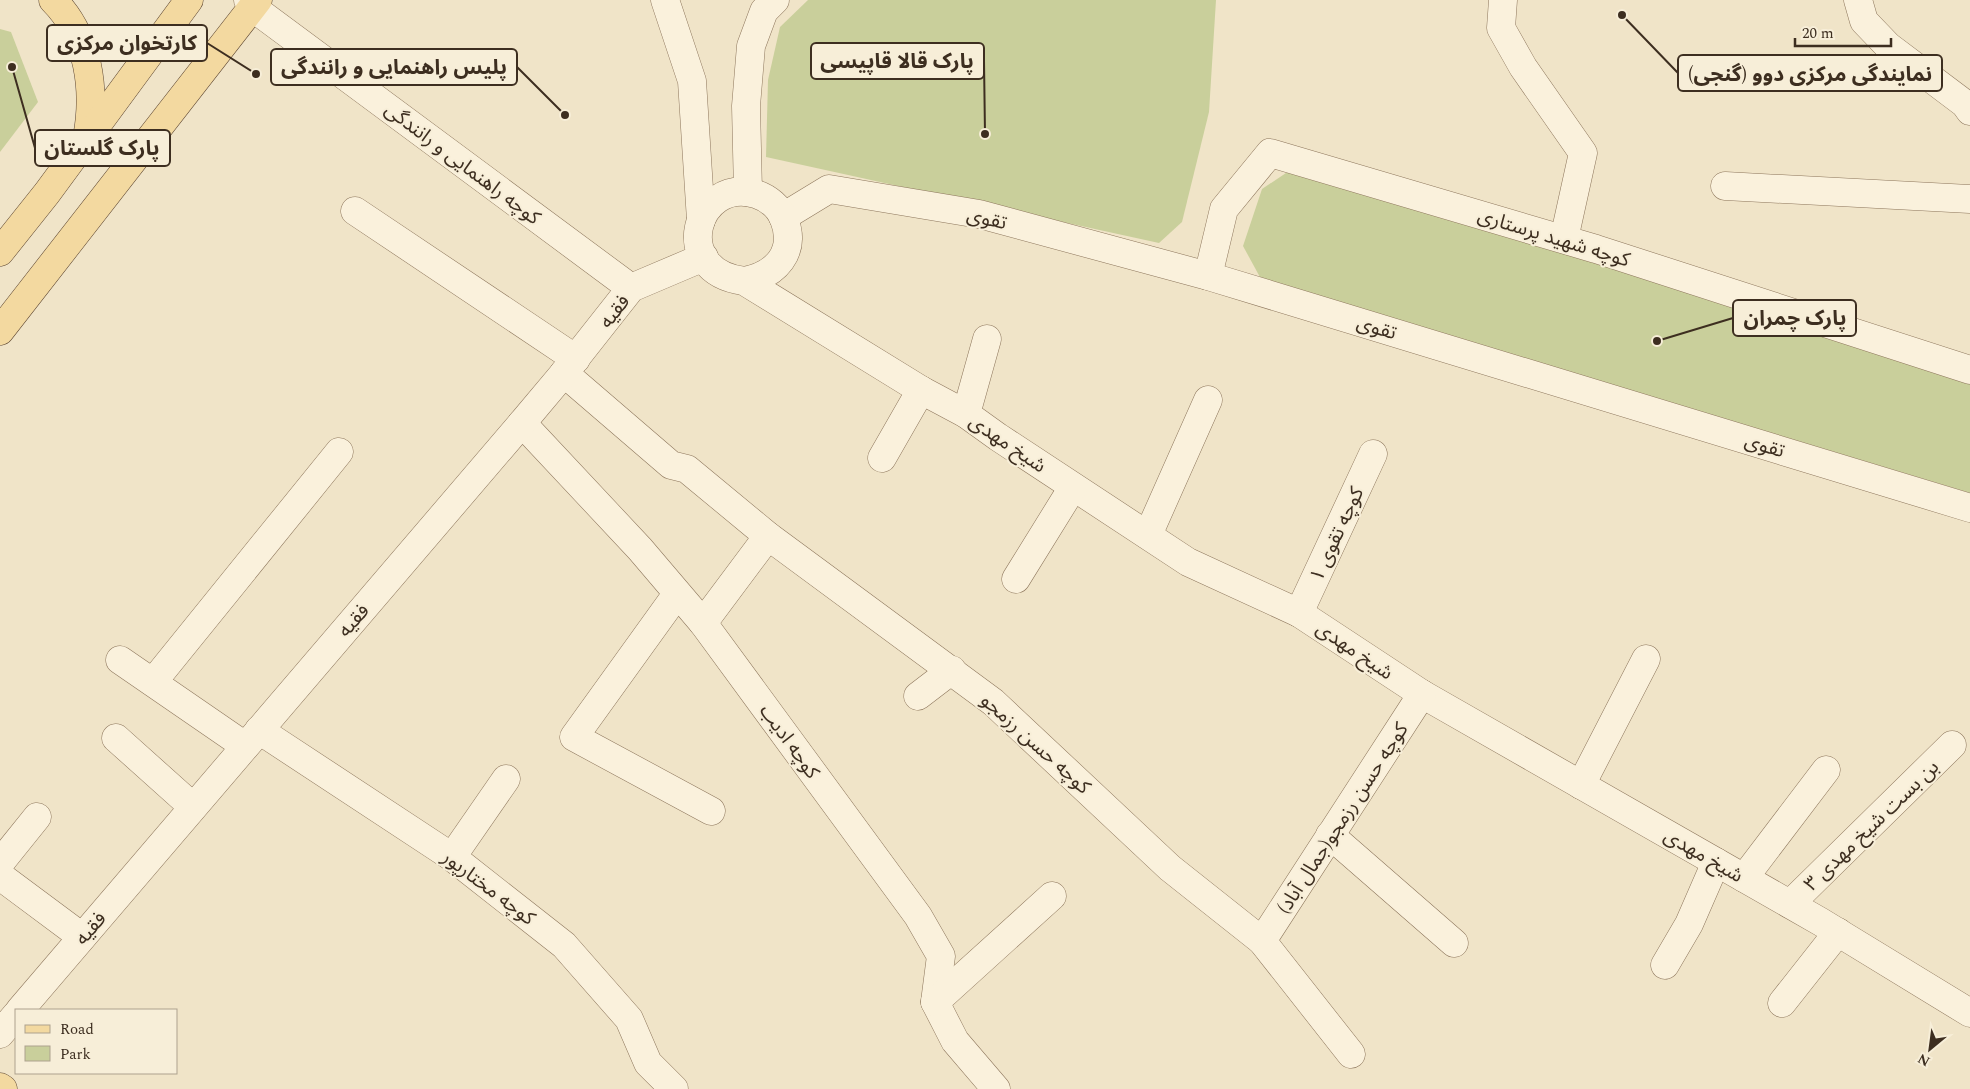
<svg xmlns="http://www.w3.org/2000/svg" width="1970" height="1089" viewBox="0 0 1970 1089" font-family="Spectral,'Noto Sans Arabic',serif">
<rect width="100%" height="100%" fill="#f0e4c8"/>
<g fill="#c9cf9b">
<path d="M808,0H1216L1209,112L1182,222L1159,243L766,157L768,80L780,27Z"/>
<path d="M0,29L11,32L38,102L0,152Z"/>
<path d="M1289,171L1724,300L1970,383V493L1261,279L1243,246L1262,189Z"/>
</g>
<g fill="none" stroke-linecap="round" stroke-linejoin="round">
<g stroke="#8d765c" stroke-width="29">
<g id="minor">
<path d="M248,0L252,7L631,288"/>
<path d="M665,0L692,81L701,220"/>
<path d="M1503,0L1501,28L1523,67L1583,153L1564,239"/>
<path d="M1858,0L1864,21L1888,46L1965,104L1970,111"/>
<path d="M1725,186L1970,199"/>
<path d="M748,192L746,106L751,46L764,11L775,0"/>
<path d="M355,211L576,359"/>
<path d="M783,217L829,189L979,214L1208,276L1970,508"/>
<path d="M1208,276L1224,209L1270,153L1596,249L1970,370"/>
<path d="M744,281C776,275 797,252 784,219C779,207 768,198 756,194C696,176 668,271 744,281L921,390L966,414L998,437L1188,562L1299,613L1422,694L1821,922L1970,1013"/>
<path d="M564,373L671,465L687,469L768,536L993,702L1170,868L1262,941L1351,1054"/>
<path d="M966,414L987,339"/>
<path d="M522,423L640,549L703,623L918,916L941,956L935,1002L955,1041L996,1089"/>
<path d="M882,458L921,390"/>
<path d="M1148,535L1208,400"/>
<path d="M1016,579L1073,487"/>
<path d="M677,594L574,737L711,811"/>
<path d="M1299,613L1373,454"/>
<path d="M703,623L768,536"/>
<path d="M120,660L245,746"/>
<path d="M153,682L339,452"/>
<path d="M918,696L952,670"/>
<path d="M259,730L452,857L564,945L629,1019L648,1063L674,1089"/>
<path d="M116,738L193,807"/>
<path d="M1581,785L1646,659"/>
<path d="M1330,835L1454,943"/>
<path d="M452,857L506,779"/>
<path d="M0,863L37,817"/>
<path d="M0,876L82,937"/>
<path d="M1744,878L1826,770"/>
<path d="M1790,904L1952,745"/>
<path d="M1262,941L1422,694"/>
<path d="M1665,965L1689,924L1716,862"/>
<path d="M935,1002L1052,896"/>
<path d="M1782,1003L1838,932"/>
<path d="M20,1010L522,423L564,373L631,288L704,257"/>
<path d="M0,1034L16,1015"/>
</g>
</g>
<g stroke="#5b4430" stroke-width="29">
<g id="major">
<path d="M53,0C89,36 96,90 87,138"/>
<path d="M0,252L47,193L189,0"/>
<path d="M0,331L258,0"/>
<path d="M0,1087L3,1089"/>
</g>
</g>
<use href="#minor" stroke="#faf1dc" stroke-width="28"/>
<use href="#major" stroke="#f3d9a0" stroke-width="28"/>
</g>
<g text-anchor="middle" stroke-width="4" stroke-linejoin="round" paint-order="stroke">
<g font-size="20" fill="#3d2e20" stroke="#f7eed8">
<text transform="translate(463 163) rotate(37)" y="7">کوچه راهنمایی و رانندگی</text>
<text transform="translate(987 218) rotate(13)" y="7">تقوی</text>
<text transform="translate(1554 237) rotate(17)" y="7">کوچه شهید پرستاری</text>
<text transform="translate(614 311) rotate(-52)" y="7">فقیه</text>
<text transform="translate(1377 327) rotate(17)" y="7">تقوی</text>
<text transform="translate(1008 443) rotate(34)" y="7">شیخ مهدی</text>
<text transform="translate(1765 445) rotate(17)" y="7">تقوی</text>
<text transform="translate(1336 534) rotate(-65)" y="7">کوچه تقوی ۱</text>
<text transform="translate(353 620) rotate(-49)" y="7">فقیه</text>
<text transform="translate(1355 650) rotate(34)" y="7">شیخ مهدی</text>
<text transform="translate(790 741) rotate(54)" y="7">کوچه ادیب</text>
<text transform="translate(1036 743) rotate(42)" y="7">کوچه حسن رزمجو</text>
<text transform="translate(1342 818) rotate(-57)" y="7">کوچه حسن رزمجو(جمال آباد)</text>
<text transform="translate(1871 825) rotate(-44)" y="7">بن بست شیخ مهدی ۳</text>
<text transform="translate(1704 855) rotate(30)" y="7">شیخ مهدی</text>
<text transform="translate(489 887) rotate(37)" y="7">کوچه مختارپور</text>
<text transform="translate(90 928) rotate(-50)" y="7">فقیه</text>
</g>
</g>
<path fill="none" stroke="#3d2e20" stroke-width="2" d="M256 74L207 43M985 134L984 61M565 115L517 67M1622 15L1678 73M12 67L35 148M1657 341L1733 318"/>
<g fill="#3d2e20" stroke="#f7eed8" stroke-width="2">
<circle cx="256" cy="74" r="5"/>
<circle cx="985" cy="134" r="5"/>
<circle cx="565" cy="115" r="5"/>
<circle cx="1622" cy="15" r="5"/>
<circle cx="12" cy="67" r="5"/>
<circle cx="1657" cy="341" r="5"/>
</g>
<g fill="#f7eed8" stroke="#3d2e20" stroke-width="2">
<rect x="47" y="25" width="160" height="36" rx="5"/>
<rect x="811" y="43" width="173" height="36" rx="5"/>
<rect x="271" y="49" width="246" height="36" rx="5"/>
<rect x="1678" y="55" width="264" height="36" rx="5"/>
<rect x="35" y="130" width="135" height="36" rx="5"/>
<rect x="1733" y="300" width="123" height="36" rx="5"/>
</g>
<g font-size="21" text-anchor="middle" font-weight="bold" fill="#3d2e20">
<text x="127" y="50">کارتخوان مرکزی</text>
<text x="897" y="68">پارک قالا قاپیسی</text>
<text x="394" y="74">پلیس راهنمایی و رانندگی</text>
<text x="1810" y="81">نمایندگی مرکزی دوو (گنجی)</text>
<text x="102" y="155">پارک گلستان</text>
<text x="1795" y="325">پارک چمران</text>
</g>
<rect x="15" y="1009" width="162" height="65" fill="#f7eed8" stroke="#ada18e"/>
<rect x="25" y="1025" width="25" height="8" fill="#f3d9a0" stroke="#ada18e"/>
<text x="60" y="1034" font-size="15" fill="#3d2e20">Road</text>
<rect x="25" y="1046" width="25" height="15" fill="#c9cf9b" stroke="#ada18e"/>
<text x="60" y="1059" font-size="15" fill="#3d2e20">Park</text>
<g transform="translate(1930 1049) rotate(209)" stroke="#f7eed8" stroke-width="4" paint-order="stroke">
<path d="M0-4L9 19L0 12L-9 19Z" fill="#3d2e20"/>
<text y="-8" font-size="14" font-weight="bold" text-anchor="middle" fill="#3d2e20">N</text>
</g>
<path d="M1795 38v8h96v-8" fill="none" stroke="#3d2e20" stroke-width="2.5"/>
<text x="1802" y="38" font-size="15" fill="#3d2e20" stroke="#f7eed8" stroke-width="4" paint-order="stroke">20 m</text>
</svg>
